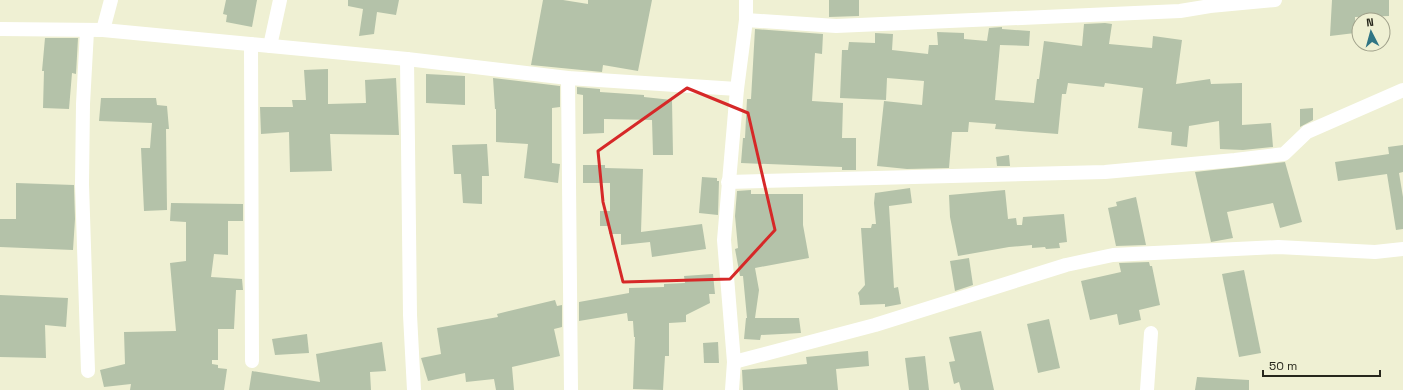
<svg xmlns="http://www.w3.org/2000/svg" width="1403" height="390" viewBox="0 0 1403 390" font-family="'Space Grotesk',sans-serif">
<rect width="100%" height="100%" fill="#eff0d3"/>
<g fill="#b4c2a9">
<path d="M226,0H257L252,27L226,22L227,15L223,14Z"/>
<path d="M348,0H399L396,15L377,12L374,34L359,36L363,9L348,6Z"/>
<path d="M543,0H563L588,4V0H652L638,71L603,65L602,72L531,65Z"/>
<path d="M829,0H859V16L829,17Z"/>
<path d="M1332,0H1389V16L1355,17V33L1330,36Z"/>
<path d="M1105,23L1112,24L1109,44L1152,48L1153,36L1182,40L1176,84L1210,79L1211,84L1242,83V125L1271,123L1273,147L1243,150L1220,149L1219,121L1189,126L1187,147L1171,145L1172,132L1138,128L1143,88L1105,83L1104,87L1068,83L1066,94H1062L1058,134L995,129L996,124L969,122L968,132H952L949,168L907,169L877,166L884,101L922,105L924,81L887,78L886,100L840,98L842,50H848L849,42L875,43V33L893,34L892,50L928,54L929,45H938L937,32L964,33V39L987,41L989,28L1002,27V29L1030,31L1029,46L1000,45L995,100L1034,103L1037,79H1039L1044,41L1082,46L1084,24Z"/>
<path d="M755,29L823,34L822,54L815,53L812,101L843,103L842,138H856V170H842V167L741,163L743,138H745L747,99H751Z"/>
<path d="M45,38H78L76,74L72,73L69,109L43,108L44,71H42Z"/>
<path d="M328,69V104L366,103L365,80L396,78L399,135L330,134L332,171L290,172L289,132L261,134L260,107H293L292,100H306L304,70Z"/>
<path d="M426,74L465,76V105L426,103Z"/>
<path d="M493,78L560,86V107L552,108V163L560,164L558,183L524,178L528,144L496,142V109H495Z"/>
<path d="M577,87L600,89V92L644,95V97L672,100L673,155H653L652,120L604,119V133L583,134V95L577,94Z"/>
<path d="M101,98H156L157,105L167,106L169,129H166L167,210L144,211L141,148H150L152,123L99,121Z"/>
<path d="M1313,108V120L1300,127V109Z"/>
<path d="M487,144L489,176H482V204L463,203L461,174H454L452,145Z"/>
<path d="M1403,145V172L1399,173L1403,197V229L1396,230L1387,174L1338,181L1335,162L1389,154L1388,147Z"/>
<path d="M1009,155L1010,166H997L996,157Z"/>
<path d="M1285,162L1302,222L1280,228L1273,203L1227,212L1233,238L1211,242L1195,172Z"/>
<path d="M583,165H605V168L643,169L641,232L702,224L706,249L652,257L650,242L621,245V234H609L610,226H600V211H610V183H583Z"/>
<path d="M702,177L717,178V181H719L718,215L699,213Z"/>
<path d="M16,183L74,185L75,219L73,250L0,247V219H16Z"/>
<path d="M910,188L912,203L889,206L894,288L898,287L901,304L885,307V304L860,305L859,296L858,293L865,285L861,228H871L872,224H876L874,203L875,193Z"/>
<path d="M751,190V194H803V225L809,258L755,268L759,290L755,318H799L801,333L761,335L760,340L744,339L746,318H747L743,276H740L735,249L738,248L735,216L737,191Z"/>
<path d="M1005,190L1008,219L1016,218L1017,225H1022L1023,217L1064,214L1067,242L1059,243L1060,248L1046,249L1045,247L1032,248V245L1009,247L958,256L950,217L949,195Z"/>
<path d="M1136,197L1146,245L1116,246L1108,208L1117,206L1116,202Z"/>
<path d="M171,203L243,204V221H228V255L214,254L211,277L242,279L243,290H236L234,329H218V360H212V364L218,365V368L227,369L224,390H130L131,384L104,387L100,370L125,364L124,332L176,331L170,263L186,261V222L170,221Z"/>
<path d="M969,258L973,285L955,291L950,261Z"/>
<path d="M1149,262L1150,266H1152L1160,305L1139,310L1141,320L1119,325L1117,314L1090,320L1081,281L1121,272L1119,263Z"/>
<path d="M1244,270L1261,353L1239,357L1222,274Z"/>
<path d="M713,274L715,294H709L710,303L686,315V322L669,323V356H665L663,390L633,389L635,337H634L633,321H628L627,313L579,321V302L629,293V288L664,287V284L685,283L684,276Z"/>
<path d="M0,295L68,298L66,327L45,325L46,358L0,357Z"/>
<path d="M555,300L557,306L562,305V327L554,329L560,356L512,367L514,390H496L494,379L466,382L465,373L428,381L421,358L441,354L437,328L498,317L497,314Z"/>
<path d="M1049,319L1060,368L1038,373L1027,324Z"/>
<path d="M981,331L994,390H961L959,382L954,384L949,362L955,361L949,337Z"/>
<path d="M307,334L309,353L275,355L272,339Z"/>
<path d="M382,342L386,371L370,372L371,390H249L252,371L320,382L316,354Z"/>
<path d="M718,342L719,363H704L703,343Z"/>
<path d="M868,351L869,366L836,369L838,390H743L742,370L807,364L806,357Z"/>
<path d="M925,356L929,390H909L905,358Z"/>
<path d="M1197,377L1249,380V390H1195Z"/>
</g>
<g fill="none" stroke-linecap="round" stroke-linejoin="round">
<g stroke="#fff" stroke-width="14">
<path d="M746,20L836,26L1180,11L1210,6L1275,0"/>
<path d="M0,29L103,30L407,59L568,78L737,89"/>
<path d="M103,30L111,0"/>
<path d="M87,31L83,104L82,184L88,371"/>
<path d="M251,44L252,361"/>
<path d="M270,46L280,0"/>
<path d="M407,59L410,315L414,390"/>
<path d="M568,78L571,390"/>
<path d="M728,182L1105,172L1235,160L1284,154L1307,132L1403,90"/>
<path d="M734,362L875,325L1066,265L1113,255L1278,247L1375,252L1403,249"/>
<path d="M732,390L734,362L724,240L737,89L746,20V0"/>
<path d="M1147,390L1151,333"/>
</g>
</g>
<path fill="none" stroke="#d62828" stroke-width="3" stroke-linejoin="round" d="M687,88L748,113L775,230L730,279L623,282L603,202L598,151Z"/>
<g transform="translate(1371 32) rotate(354)"><circle r="19" fill="#eff0d3" stroke="#9fa08a"/>
<path d="M0-3L7 15L0 10L-7 15Z" fill="#307584"/>
<text y="-6" font-size="11" font-weight="bold" text-anchor="middle" fill="#27271c">N</text>
</g>
<path d="M1263 370v6h117v-6" fill="none" stroke="#27271c" stroke-width="2"/>
<text x="1269" y="370" font-size="12" fill="#27271c" stroke="#eff0d3" stroke-width="3" paint-order="stroke">50 m</text>
</svg>
